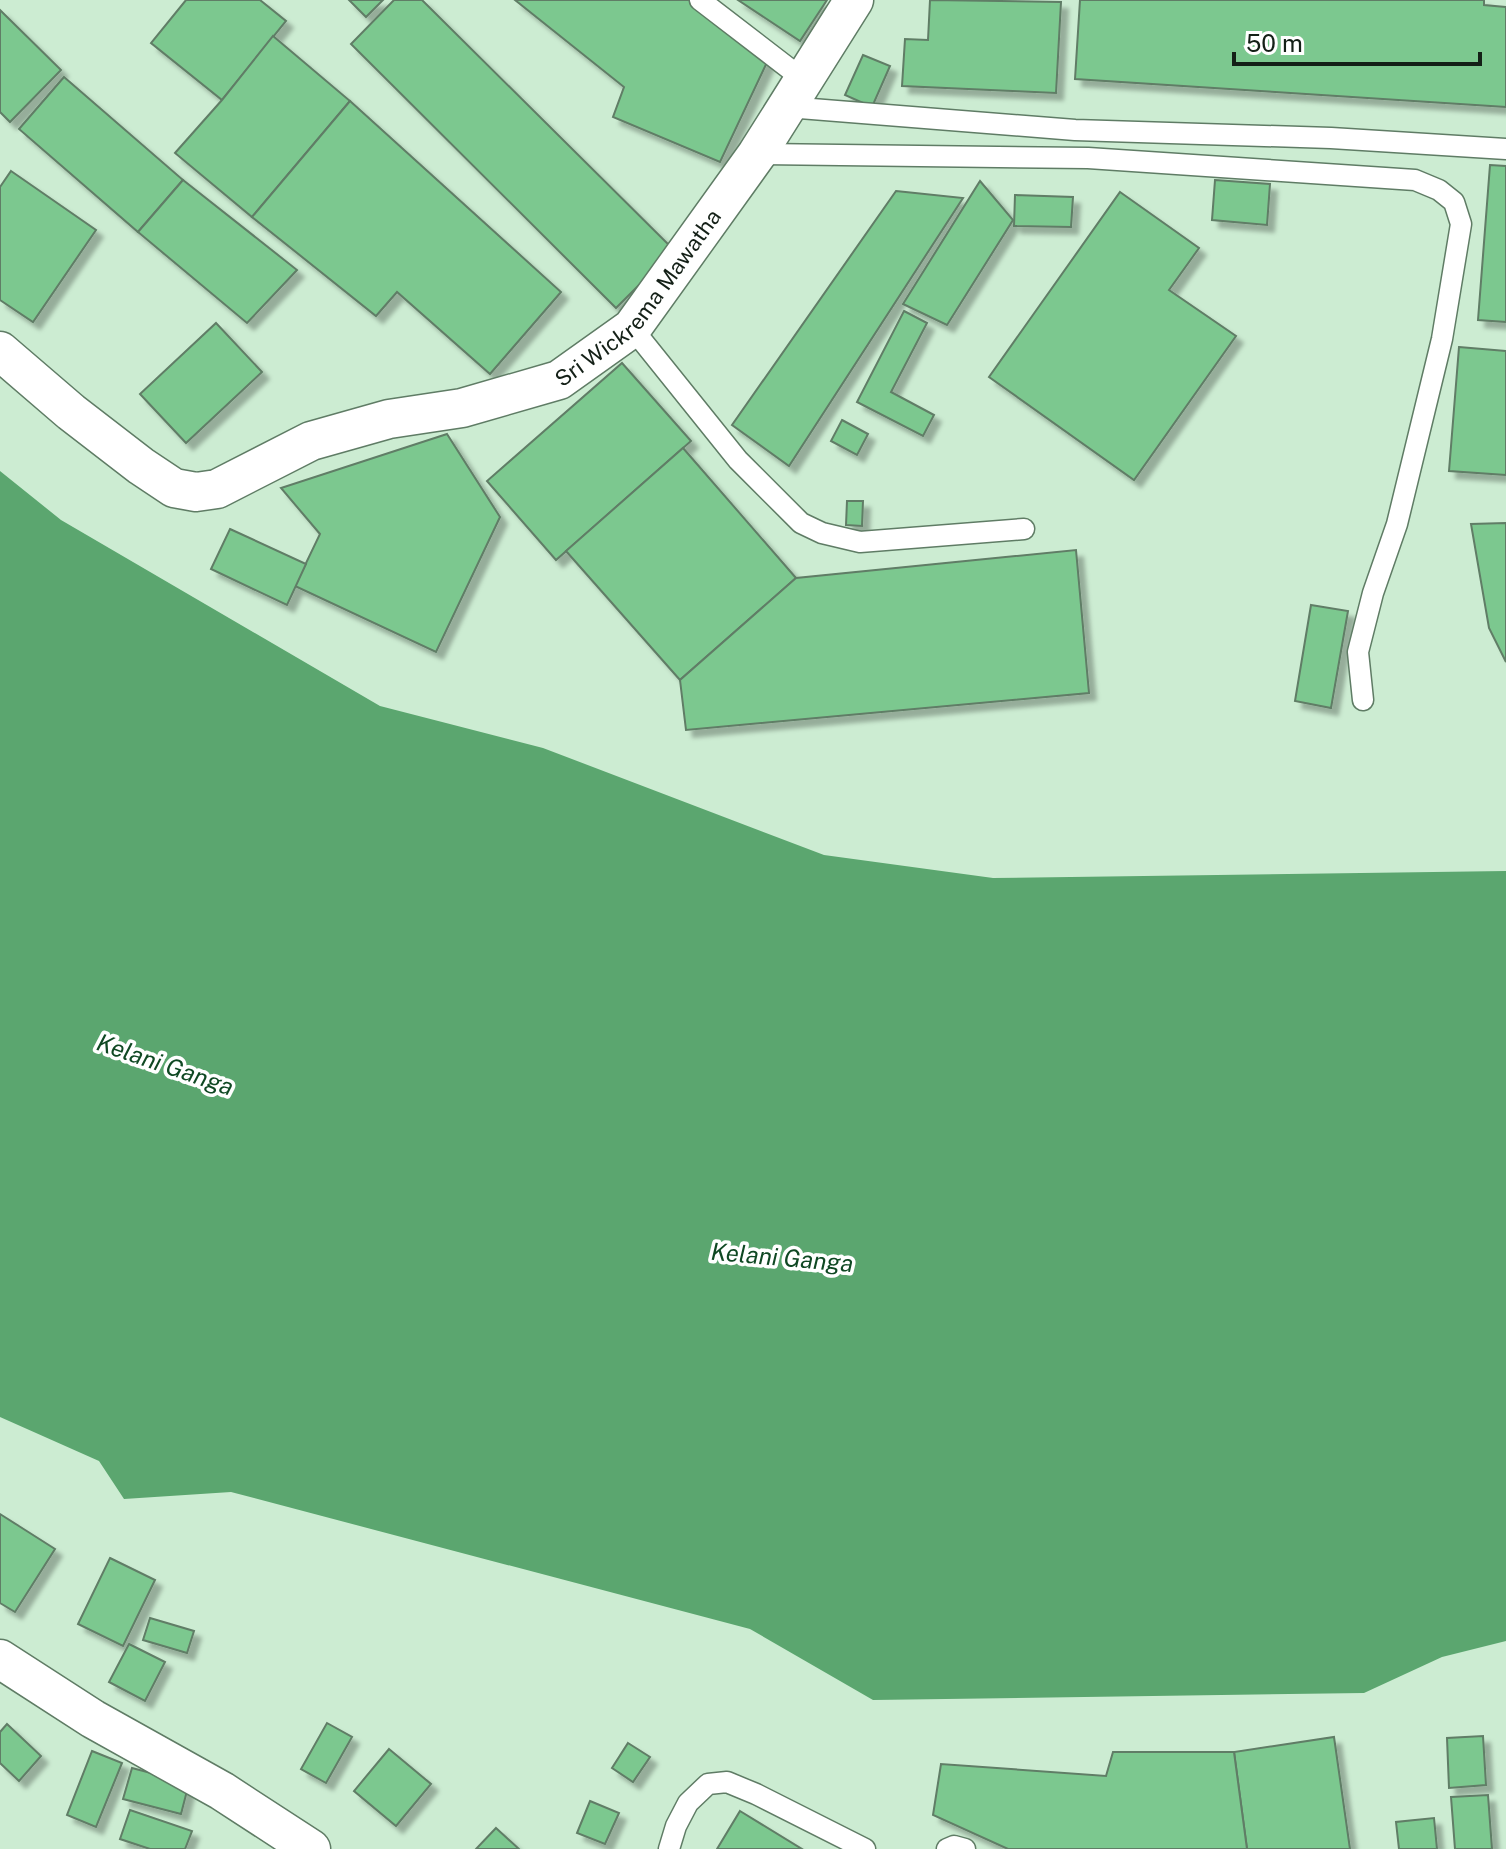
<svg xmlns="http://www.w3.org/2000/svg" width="1506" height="1849" viewBox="0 0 1506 1849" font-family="'Public Sans',sans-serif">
<defs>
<filter id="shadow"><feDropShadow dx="7" dy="7" stdDeviation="2" flood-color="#0004"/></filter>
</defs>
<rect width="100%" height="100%" fill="#ccecd2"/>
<path fill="#5ba66f" d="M0,471L61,520L380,706L543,748L824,855L993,878L1506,871V1641L1442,1657L1364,1693L873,1700L750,1629L231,1492L124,1499L99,1461L0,1417Z"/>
<g fill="#7cc88f" stroke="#607d66" stroke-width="2" filter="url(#shadow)">
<path d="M186,0H260L286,21L222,100L151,43Z"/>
<path d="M349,0H383L366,17Z"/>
<path d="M394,0H422L674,250L616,308L351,44Z"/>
<path d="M515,0H690L769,58L720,162L613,117L624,87Z"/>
<path d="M738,0H827L800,41Z"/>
<path d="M930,0L1061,2L1056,93L902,86L905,39L928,40Z"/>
<path d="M1080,0H1484V5L1506,7V107L1075,79Z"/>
<path d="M0,10L61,70L10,122L0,112Z"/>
<path d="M273,36L350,101L252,217L175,153L222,100Z"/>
<path d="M863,55L890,66L872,107L845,95Z"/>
<path d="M64,77L183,180L138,232L19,129Z"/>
<path d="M350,101L561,292L490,374L397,292L376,316L252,217Z"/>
<path d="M1490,165L1506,166V322L1478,320Z"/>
<path d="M11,171L96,230L33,322L0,300V187Z"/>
<path d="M183,180L297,270L247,323L138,232Z"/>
<path d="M1215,180L1270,184L1267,225L1212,220Z"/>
<path d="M980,181L1013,220L947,325L903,304Z"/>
<path d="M896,191L963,198L789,466L732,425Z"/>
<path d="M1120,192L1199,248L1169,290L1236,336L1134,480L989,377Z"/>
<path d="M1015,195L1073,197L1071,227L1014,226Z"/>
<path d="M904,311L927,323L891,392L934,415L923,436L857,402Z"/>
<path d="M216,323L262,372L186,443L140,394Z"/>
<path d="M1459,347L1506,351V475L1449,471Z"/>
<path d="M622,363L691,441L556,560L487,481Z"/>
<path d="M842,420L868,434L857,455L831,441Z"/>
<path d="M447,434L500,517L436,652L295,586L320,534L281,488Z"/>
<path d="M683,448L796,578L680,680L566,551Z"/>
<path d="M847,501H863L862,526L846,525Z"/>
<path d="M1506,523V662L1489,628L1471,524Z"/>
<path d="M230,529L306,564L287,605L211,569Z"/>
<path d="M1076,550L1089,693L686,730L680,680L796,578Z"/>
<path d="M1311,605L1348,611L1331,708L1295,701Z"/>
<path d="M0,1514L55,1549L15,1612L0,1603Z"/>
<path d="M110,1558L155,1580L123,1646L78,1624Z"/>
<path d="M150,1618L194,1631L187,1653L143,1640Z"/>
<path d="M129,1644L165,1662L145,1701L109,1682Z"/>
<path d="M327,1723L352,1737L326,1783L301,1769Z"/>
<path d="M7,1724L41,1756L19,1781L0,1763V1732Z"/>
<path d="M1483,1736L1486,1785L1449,1788L1447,1738Z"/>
<path d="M1334,1737L1350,1849H1247L1234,1752Z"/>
<path d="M628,1743L650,1757L633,1782L612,1768Z"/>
<path d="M389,1749L431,1784L396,1826L354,1791Z"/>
<path d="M92,1751L122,1763L96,1827L67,1815Z"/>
<path d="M1113,1752H1234L1247,1849H1008L933,1815L941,1764L1106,1776Z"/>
<path d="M132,1768L189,1783L181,1814L123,1799Z"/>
<path d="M1488,1795L1492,1849H1455L1451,1797Z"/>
<path d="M590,1801L619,1813L605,1844L577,1833Z"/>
<path d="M130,1810L192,1831L185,1849H150L120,1839Z"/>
<path d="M740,1811L802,1849H717Z"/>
<path d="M1434,1818L1437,1849H1399L1396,1822Z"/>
<path d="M496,1828L519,1849H476Z"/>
</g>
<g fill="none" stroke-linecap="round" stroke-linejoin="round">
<g stroke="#5f7c65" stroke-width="23">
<g id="lane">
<path d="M700,0L804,80"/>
<path d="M787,107L1075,130L1331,138L1506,149"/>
<path d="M757,154L1088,158L1415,180L1439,190L1454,202L1461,224L1442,339L1397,524L1373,593L1358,652L1363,700"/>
<path d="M632,328L738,460L801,523L822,533L860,542L1024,529"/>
<path d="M669,1849L676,1826L688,1803L708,1784L727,1782L756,1794L865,1849"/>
<path d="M947,1849L954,1846L965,1849"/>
</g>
</g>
<g stroke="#5f7c65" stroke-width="41">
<g id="street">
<path id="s1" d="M0,351L71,412L141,466L174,488L196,492L217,489L311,441L389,419L462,408L559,380L632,328L757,154L854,0"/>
<path d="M0,1659L93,1719L222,1791L311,1849"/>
</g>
</g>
<use href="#lane" stroke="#fff" stroke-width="20"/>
<use href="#street" stroke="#fff" stroke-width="38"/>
</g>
<g text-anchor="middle" stroke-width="7" stroke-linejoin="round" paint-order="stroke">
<g font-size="22" fill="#142017" stroke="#fff">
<text dy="8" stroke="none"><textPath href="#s1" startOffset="742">Sri Wickrema Mawatha</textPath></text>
</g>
<g font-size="24" font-style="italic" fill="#0f4823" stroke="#fff">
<text transform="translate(165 1065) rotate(19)" y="8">Kelani Ganga</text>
<text transform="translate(782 1258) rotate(5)" y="8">Kelani Ganga</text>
</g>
</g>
<path d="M1234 52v12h246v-12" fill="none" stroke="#142017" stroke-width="4"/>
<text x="1246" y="52" font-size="24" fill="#142017" stroke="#ffffff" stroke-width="6" paint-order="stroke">50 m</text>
</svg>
